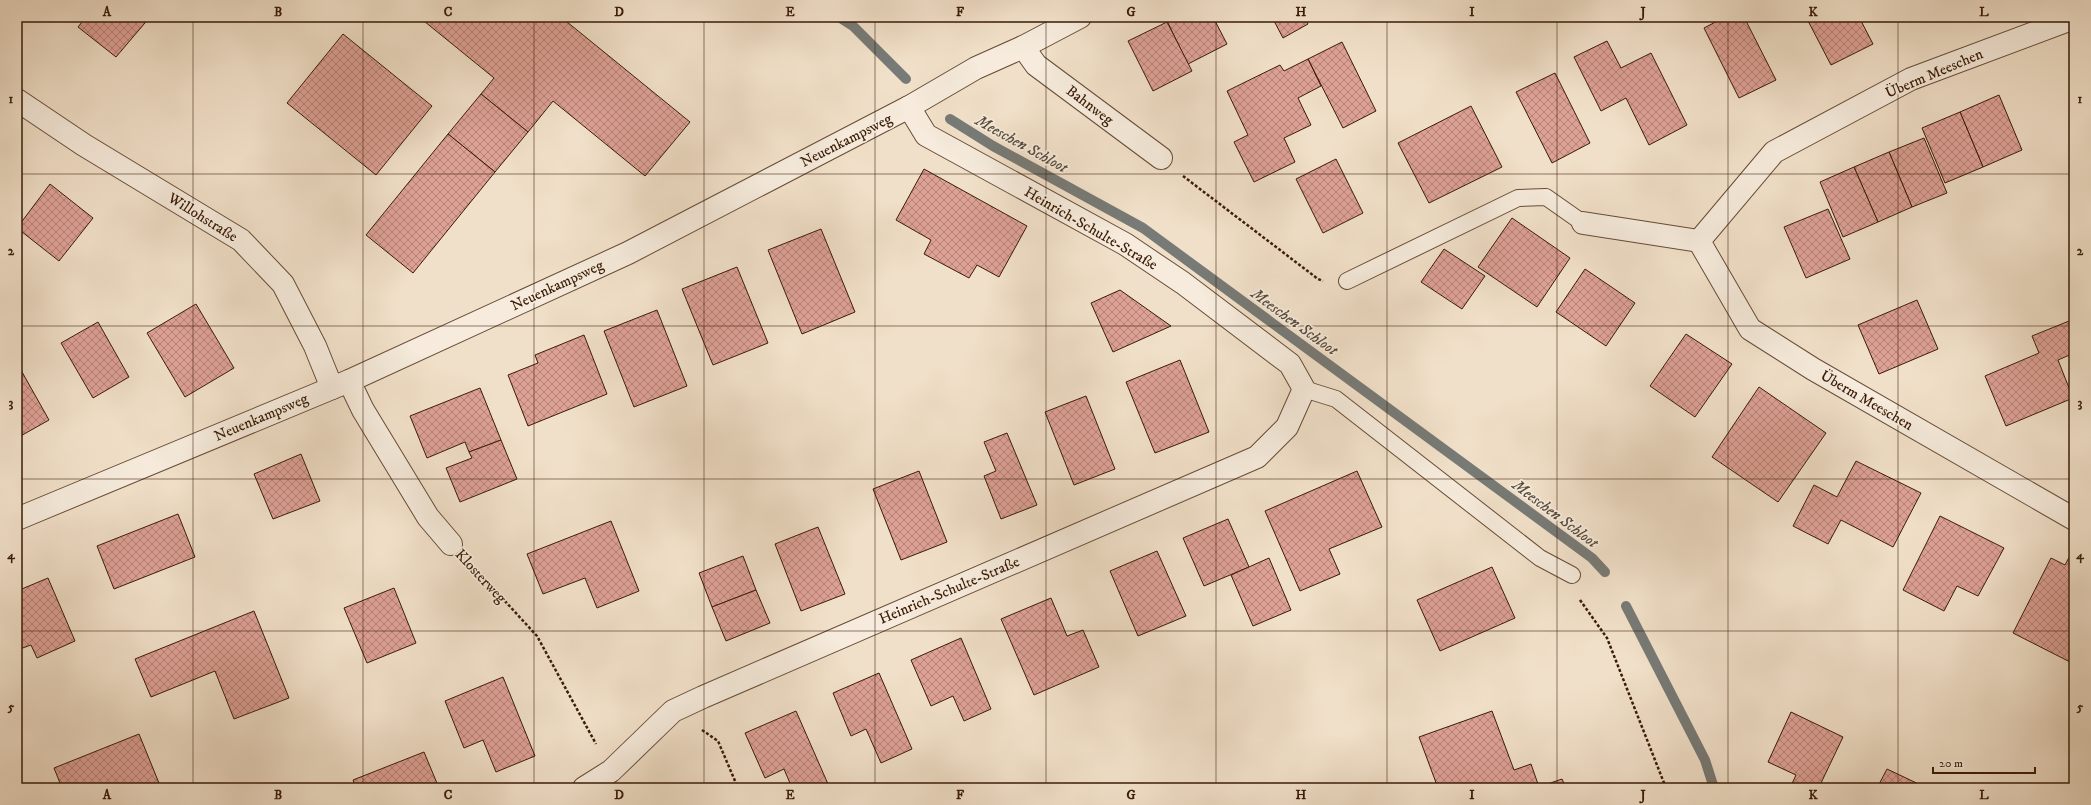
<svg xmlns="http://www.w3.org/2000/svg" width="2091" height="805" viewBox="0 0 2091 805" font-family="'IM FELL DW Pica',serif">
<defs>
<pattern id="building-cross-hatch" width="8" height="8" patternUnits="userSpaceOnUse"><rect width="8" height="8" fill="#dea196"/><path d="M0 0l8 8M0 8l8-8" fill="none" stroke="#b58278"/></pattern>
</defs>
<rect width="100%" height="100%" fill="#f1e0c9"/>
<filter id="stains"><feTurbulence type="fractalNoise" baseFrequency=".005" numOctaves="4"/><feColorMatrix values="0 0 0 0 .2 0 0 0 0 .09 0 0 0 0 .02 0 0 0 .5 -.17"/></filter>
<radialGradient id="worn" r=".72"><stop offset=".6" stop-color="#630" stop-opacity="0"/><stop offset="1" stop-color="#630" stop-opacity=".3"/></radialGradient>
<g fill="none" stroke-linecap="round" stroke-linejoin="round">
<g stroke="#777a76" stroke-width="10">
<path d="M839,17L853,26L906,79"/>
<path d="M950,119L993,146L1143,228L1592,558L1605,572"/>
<path d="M1626,606L1705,760L1714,788"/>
</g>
</g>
<g fill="url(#building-cross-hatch)" stroke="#391b06">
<path d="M86,17H150L116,57L78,27Z"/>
<path d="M419,17H526L532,22L536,17H561L690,122L645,176L553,101L528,132L481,94L494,78Z"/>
<path d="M1165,17H1213L1227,44L1188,64Z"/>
<path d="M1272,17H1304L1308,24L1283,38Z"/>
<path d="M1725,17H1744L1776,80L1739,98L1704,28Z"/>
<path d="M1806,17H1859L1873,44L1831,65Z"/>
<path d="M1167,22L1192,71L1153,91L1128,41Z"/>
<path d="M343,34L432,106L376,175L287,103Z"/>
<path d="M1607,41L1621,68L1651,53L1687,125L1649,145L1626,98L1601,111L1574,57Z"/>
<path d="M1342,42L1376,111L1343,128L1308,59Z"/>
<path d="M1308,59L1321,86L1298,98L1311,125L1284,138L1295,162L1254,182L1234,142L1248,135L1227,91L1280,65L1284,71Z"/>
<path d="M1555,73L1590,143L1552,163L1516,92Z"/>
<path d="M481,94L528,132L495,172L448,134Z"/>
<path d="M1999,95L2022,150L1983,167L1960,112Z"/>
<path d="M1471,106L1502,167L1429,203L1398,143Z"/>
<path d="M1960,112L1983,167L1945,183L1922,128Z"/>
<path d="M448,134L495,172L413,273L366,235Z"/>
<path d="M1924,138L1947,193L1912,207L1889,152Z"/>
<path d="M1889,152L1912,207L1878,222L1854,167Z"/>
<path d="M1336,159L1363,213L1323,233L1296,179Z"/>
<path d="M1854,167L1878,222L1843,237L1820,182Z"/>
<path d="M924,169L1027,226L999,277L977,265L969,278L924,254L931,240L896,220Z"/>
<path d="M50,184L93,218L59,261L17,228Z"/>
<path d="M1828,209L1850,259L1806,278L1784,227Z"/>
<path d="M1512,218L1570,258L1537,307L1478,267Z"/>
<path d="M821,229L855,312L802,334L768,250Z"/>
<path d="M1444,249L1485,276L1462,309L1421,282Z"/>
<path d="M737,267L768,343L713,365L682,289Z"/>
<path d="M1585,269L1635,303L1606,346L1556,312Z"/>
<path d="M1120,290L1171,326L1113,352L1091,303Z"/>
<path d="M1917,300L1938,349L1879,374L1858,325Z"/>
<path d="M196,304L234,368L185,397L147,333Z"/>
<path d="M657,310L687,386L634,407L604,331Z"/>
<path d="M2074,319V353L2058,360L2073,398L2006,426L1985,376L2039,353L2032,336Z"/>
<path d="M98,322L129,377L93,398L61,343Z"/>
<path d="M1686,334L1732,364L1695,417L1650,386Z"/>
<path d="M584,335L607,394L528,426L508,375L538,363L535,355Z"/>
<path d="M1180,360L1209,432L1155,453L1126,382Z"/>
<path d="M17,363L49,420L17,438Z"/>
<path d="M1759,387L1826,433L1778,502L1712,457Z"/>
<path d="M480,388L501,440L469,452L465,442L427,458L410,416Z"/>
<path d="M1086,396L1115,469L1074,485L1045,412Z"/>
<path d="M1007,433L1037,505L1001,519L984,476L996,471L984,442Z"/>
<path d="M501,440L517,479L460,502L446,468L472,458L469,452Z"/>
<path d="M301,454L320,501L273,519L254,474Z"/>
<path d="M1856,461L1921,493L1893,547L1841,520L1828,544L1793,526L1814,485L1837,497Z"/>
<path d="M919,471L947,542L901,560L873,489Z"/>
<path d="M1357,471L1382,527L1329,549L1340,574L1300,591L1265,511Z"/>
<path d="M178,514L195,557L114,589L97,546Z"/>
<path d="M1940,516L2004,548L1978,596L1957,586L1944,611L1903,590Z"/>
<path d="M1228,519L1249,567L1204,586L1183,538Z"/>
<path d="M611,521L639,591L597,608L585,578L543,594L527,554Z"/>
<path d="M818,527L845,594L801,611L775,544Z"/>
<path d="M2074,548V659L2072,663L2013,633L2051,558L2065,565Z"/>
<path d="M1157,551L1186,616L1138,636L1110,571Z"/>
<path d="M743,556L756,590L712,607L699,573Z"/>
<path d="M1269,558L1291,610L1253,626L1231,575Z"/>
<path d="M1492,567L1515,618L1440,651L1417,600Z"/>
<path d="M48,578L75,641L37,658L31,645L17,650V591Z"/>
<path d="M394,588L416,643L367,663L344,608Z"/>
<path d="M756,590L770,623L726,641L712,607Z"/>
<path d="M1051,598L1067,636L1083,630L1099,667L1034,695L1001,619Z"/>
<path d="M254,611L289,698L234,719L215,671L151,697L135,659Z"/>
<path d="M961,638L991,709L964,721L953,696L931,706L911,660Z"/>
<path d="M879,673L912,749L881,763L866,729L851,736L833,693Z"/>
<path d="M503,677L535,756L496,772L483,740L464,748L445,701Z"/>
<path d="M796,711L828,784L819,788H792L784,769L765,778L745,733Z"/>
<path d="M1492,711L1514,770L1531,764L1539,787L1562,779L1566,788H1438L1419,737Z"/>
<path d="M1791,712L1843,737L1821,783L1833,788H1790L1796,775L1768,762Z"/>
<path d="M139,734L161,788H62L54,768Z"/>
<path d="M424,752L439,788H356L353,780Z"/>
<path d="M1887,769L1927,788H1877Z"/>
<path d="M712,783L715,788H700Z"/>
</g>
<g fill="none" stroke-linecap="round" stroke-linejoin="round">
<g stroke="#674c37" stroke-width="18">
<g id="service">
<path d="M1347,281L1518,198L1546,197L1583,223"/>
<path d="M1304,389L1336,399L1540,558L1572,575"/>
</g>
</g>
<g stroke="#674c37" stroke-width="24">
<g id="minor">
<path d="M2074,18L1911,79L1774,152L1699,241L1750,329L1813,369L2074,519"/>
<path d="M1023,47L1036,65L1161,158"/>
<path d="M17,100L84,145L241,240L283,284L315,346L332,388"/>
<path d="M1583,223L1699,241"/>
<path d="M349,381L363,410L428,517L451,544"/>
<path d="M17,519L349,381L628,253L909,107L976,68L1023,47L1080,17"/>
<path d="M584,788L611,771L673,711L703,697L1257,457L1287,427L1304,389L1290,364L1183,283L1125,244L926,135L909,107"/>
</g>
</g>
<g stroke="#391b06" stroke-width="2.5" stroke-dasharray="3 2" stroke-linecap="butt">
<path d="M1183,176L1318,279L1323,281"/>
<path d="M471,564L537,636L596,744"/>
<path d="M1580,600L1607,638L1666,788"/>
<path d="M702,730L718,741L738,788"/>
</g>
<use href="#service" stroke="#f6ebdc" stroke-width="16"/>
<use href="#minor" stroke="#f6ebdc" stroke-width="22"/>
</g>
<path fill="none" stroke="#391b06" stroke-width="1" stroke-opacity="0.55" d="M193,17V788M363,17V788M534,17V788M704,17V788M875,17V788M1046,17V788M1216,17V788M1387,17V788M1557,17V788M1728,17V788M1898,17V788M17,174H2074M17,326H2074M17,479H2074M17,631H2074"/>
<g text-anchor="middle" stroke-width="3.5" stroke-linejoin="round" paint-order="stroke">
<g font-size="15" fill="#391b06" stroke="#f6ebdc">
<text transform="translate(1934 73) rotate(-23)" y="5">Überm Meeschen</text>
<text transform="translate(1090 105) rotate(37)" y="5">Bahnweg</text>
<text transform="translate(846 140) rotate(-27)" y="5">Neuenkampsweg</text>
<text transform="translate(203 217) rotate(32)" y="5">Willohstraße</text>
<text transform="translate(1091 228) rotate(30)" y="5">Heinrich-Schulte-Straße</text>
<text transform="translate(557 285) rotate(-25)" y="5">Neuenkampsweg</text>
<text transform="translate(1867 400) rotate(30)" y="5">Überm Meeschen</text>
<text transform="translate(261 417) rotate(-23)" y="5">Neuenkampsweg</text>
<text transform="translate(481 576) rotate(47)" y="5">Klosterweg</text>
<text transform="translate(949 590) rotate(-23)" y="5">Heinrich-Schulte-Straße</text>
</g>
<g font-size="16" font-style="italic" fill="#584b3e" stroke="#f6ebdc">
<text transform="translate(1022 143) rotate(29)" y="6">Meeschen Schloot</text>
<text transform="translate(1295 321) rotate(36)" y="6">Meeschen Schloot</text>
<text transform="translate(1556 513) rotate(37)" y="6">Meeschen Schloot</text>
</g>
</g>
<rect width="2091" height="805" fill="none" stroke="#f1e0c9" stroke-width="44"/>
<path d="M1933 767v6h102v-6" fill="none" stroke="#391b06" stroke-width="2"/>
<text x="1939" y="767" font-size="12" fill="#391b06" stroke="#f6ebdc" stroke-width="3" paint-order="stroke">20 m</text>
<rect x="22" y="22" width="2047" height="761" fill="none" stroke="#391b06" stroke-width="1.5"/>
<g font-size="13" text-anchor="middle" font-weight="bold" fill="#391b06">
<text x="107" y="16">A</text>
<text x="278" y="16">B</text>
<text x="448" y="16">C</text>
<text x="619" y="16">D</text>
<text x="790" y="16">E</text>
<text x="960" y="16">F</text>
<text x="1131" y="16">G</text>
<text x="1301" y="16">H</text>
<text x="1472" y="16">I</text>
<text x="1643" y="16">J</text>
<text x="1813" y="16">K</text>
<text x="1984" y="16">L</text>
<text x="11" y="103">1</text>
<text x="2080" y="103">1</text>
<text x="11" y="255">2</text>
<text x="2080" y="255">2</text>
<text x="11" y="407">3</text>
<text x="2080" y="407">3</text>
<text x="11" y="559">4</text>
<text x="2080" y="559">4</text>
<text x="11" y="711">5</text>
<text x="2080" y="711">5</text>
<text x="107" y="799">A</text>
<text x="278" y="799">B</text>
<text x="448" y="799">C</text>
<text x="619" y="799">D</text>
<text x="790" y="799">E</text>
<text x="960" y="799">F</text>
<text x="1131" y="799">G</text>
<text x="1301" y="799">H</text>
<text x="1472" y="799">I</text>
<text x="1643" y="799">J</text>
<text x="1813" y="799">K</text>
<text x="1984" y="799">L</text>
</g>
<rect width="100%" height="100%" filter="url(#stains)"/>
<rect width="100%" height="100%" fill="url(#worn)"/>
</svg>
